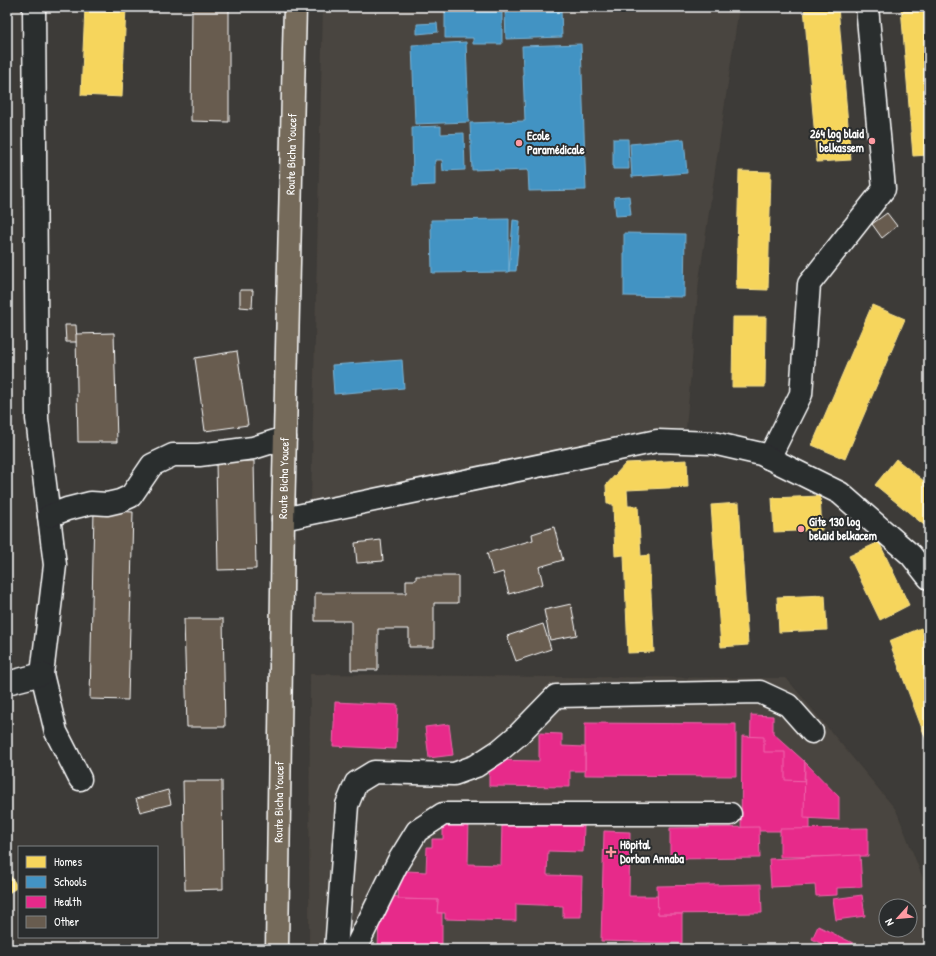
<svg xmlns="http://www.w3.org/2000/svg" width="936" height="956" viewBox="0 0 936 956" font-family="'Patrick Hand',sans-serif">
<rect width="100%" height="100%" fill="#3d3b38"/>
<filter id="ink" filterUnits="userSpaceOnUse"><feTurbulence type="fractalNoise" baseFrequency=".025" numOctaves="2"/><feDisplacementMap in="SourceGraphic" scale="8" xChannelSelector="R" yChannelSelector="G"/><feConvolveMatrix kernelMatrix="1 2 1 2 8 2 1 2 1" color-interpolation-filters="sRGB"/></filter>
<g filter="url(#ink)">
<g fill="#4a453f" fill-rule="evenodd">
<path d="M323,7H739L699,280L686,428L311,502Z"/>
<path d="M310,674L549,677L786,678L896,810L929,894V949H309ZM886,906H910V930H886Z"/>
</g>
<g fill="#f6d55c" stroke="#f9e28d">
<path d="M85,7H126L122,97L81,95Z"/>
<path d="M804,7H838L851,160L817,162Z"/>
<path d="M901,7H929V155L913,156Z"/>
<path d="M739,171L771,172L768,290L736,289Z"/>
<path d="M872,305L905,319L845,459L812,445Z"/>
<path d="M733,317H766L765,387H732Z"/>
<path d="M896,459L929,485V529L875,485Z"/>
<path d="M687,460L688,487L627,490L628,506H638L641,556L649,555L654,652L628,653L624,555L615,556L613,504H607L606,485L626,463Z"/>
<path d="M820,496L822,530L774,532L772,498Z"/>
<path d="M739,503L748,645L721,647L711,505Z"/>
<path d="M879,542L909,605L880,620L849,556Z"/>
<path d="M825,595L827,630L779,632L777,597Z"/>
<path d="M921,628L929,650V747L889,641Z"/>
<path d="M7,871L18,887L7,894Z"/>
</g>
<g fill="#4393c3" stroke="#7bb3d5">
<path d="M445,7H502V44H473V38H445Z"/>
<path d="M565,7H615L565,9Z"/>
<path d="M561,10L562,37L506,39L505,12Z"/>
<path d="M437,23L438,32L417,34V24Z"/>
<path d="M466,42L469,122L415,124L412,45Z"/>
<path d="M581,44L586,190L529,191L528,170L499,171L498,169L472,170L470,123L525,121L522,46Z"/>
<path d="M441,126V134L464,133L465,170L443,171L442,160H435V185L413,186L412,127Z"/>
<path d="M613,139H628L629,169H613Z"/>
<path d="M684,139L687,173L632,177L630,144Z"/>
<path d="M629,196L631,215L616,216L614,197Z"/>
<path d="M509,219V272L432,273L431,220Z"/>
<path d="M513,220L520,221L516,271H509Z"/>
<path d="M624,233L685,234L684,297L624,296Z"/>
<path d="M402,360L404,388L334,394L332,365Z"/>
</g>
<g fill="#e7298a" stroke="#ee69ad">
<path d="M335,702L398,705L396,749L333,746Z"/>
<path d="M751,715L773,716V733L805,762L804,781H779L778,807L804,808V818L749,817Z"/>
<path d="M585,723L736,724V776L585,775Z"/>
<path d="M449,724L453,755L429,758L425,727Z"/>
<path d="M539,733L562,734V746L585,747V771H570V787L489,786V760L539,761Z"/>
<path d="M742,736L764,737V752H785V780L810,781V831H741Z"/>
<path d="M805,762L839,797V820L804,818Z"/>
<path d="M443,820L469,821L468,864L501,865L502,823L584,826L583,852L548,851L547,875L582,876L581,917H563V906L516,904V921L445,919V913H437L438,900L398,899L399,880L407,871L426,872L427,847H432V839H443Z"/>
<path d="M759,827L760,858L670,859V828Z"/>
<path d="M868,828V856L780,857V829Z"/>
<path d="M604,831L630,832L629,896H658V914H682V943L601,941Z"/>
<path d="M860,855L862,887L837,888V895L816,896L815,885L771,887L769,859Z"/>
<path d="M761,884L762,913L658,914L657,886Z"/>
<path d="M862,895L865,916L836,920L833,899Z"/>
<path d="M389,896L399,897L398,899L438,900L437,913H442V944H433V949H378L379,916Z"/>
<path d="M818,926L853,943L851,949H832L812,939Z"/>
</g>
<g fill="#685c4f" stroke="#fff">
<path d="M192,7H229V122L191,121Z"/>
<path d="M887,213L897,226L882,238L872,224Z"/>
<path d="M240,290H253L252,308L240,307Z"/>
<path d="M65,325H76L77,342H66Z"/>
<path d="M114,333L117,442H78L76,334Z"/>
<path d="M237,351L248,425L205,431L195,358Z"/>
<path d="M216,461H254L256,569L218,570Z"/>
<path d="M94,510L133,512L128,700L90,699Z"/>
<path d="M554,527L563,560L539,567L543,584L509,594L503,572L493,575L487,553L533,540L532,534Z"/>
<path d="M381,540L383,561L357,563L355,543Z"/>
<path d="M416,576H458V603H434V647H409V629H378V670H351V621H315V593H406V580H416Z"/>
<path d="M571,604L577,635L550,640L544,610Z"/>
<path d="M184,619H223L225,727H187Z"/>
<path d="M543,624L551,649L516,661L507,636Z"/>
<path d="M183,781H222L223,889L185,890Z"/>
<path d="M168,790L171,804L140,812L136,799Z"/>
</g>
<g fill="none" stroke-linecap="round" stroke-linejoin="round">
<g stroke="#fff" stroke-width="25">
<g id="minor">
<path d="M34,7L37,419L55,565L42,674L56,732L80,779"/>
<path d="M769,458L801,394L809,284L884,189L867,7"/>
<path d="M49,516L67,509L91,503L107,504L120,501L131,496L152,465L173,455H199L253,448L285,438"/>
<path d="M283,519L657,441L713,443L761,454L840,493L911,555L929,578"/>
<path d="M7,683L42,674"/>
<path d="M336,949L347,805L356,783L374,772L454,774L476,766L499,751L518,735L556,696L760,692L788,705L812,732"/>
<path d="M355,949L398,862L417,831L443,814H730"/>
</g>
</g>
<g stroke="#fff" stroke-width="25">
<g id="major">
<path id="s1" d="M277,949L283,519L295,7"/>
</g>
</g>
<use href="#minor" stroke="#2a2d2e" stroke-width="22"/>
<use href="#major" stroke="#746a5a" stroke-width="22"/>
</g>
</g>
<g fill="#ff9aa2" stroke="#2a2d2e" stroke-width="1.5">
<circle cx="872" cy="141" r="4"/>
<circle cx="519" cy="143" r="4"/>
<circle cx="801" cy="529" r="4"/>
<path d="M609 846h4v4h4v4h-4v4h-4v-4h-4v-4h4z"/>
</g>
<g text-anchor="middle" stroke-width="4" stroke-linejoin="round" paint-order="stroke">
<g font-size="12" font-weight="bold" fill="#fff" stroke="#2a2d2e" text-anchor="start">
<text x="864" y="138" text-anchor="end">264 log blaid<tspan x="864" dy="14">belkassem</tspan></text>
<text x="527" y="140">Ecole<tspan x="527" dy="14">Paramédicale</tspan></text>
<text x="809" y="526">Gite 130 log<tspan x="809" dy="14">belaid belkacem</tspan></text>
<text x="620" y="849">Hôpital<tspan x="620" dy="14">Dorban Annaba</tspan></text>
</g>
<g font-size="12" fill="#fff" stroke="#2a2d2e">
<text dy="4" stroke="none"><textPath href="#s1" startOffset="795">Route Bicha Youcef</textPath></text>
<text dy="4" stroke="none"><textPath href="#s1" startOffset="471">Route Bicha Youcef</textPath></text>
<text dy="4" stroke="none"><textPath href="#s1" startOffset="147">Route Bicha Youcef</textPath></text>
</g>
</g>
<rect width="936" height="956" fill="none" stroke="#2a2d2e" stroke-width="24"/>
<rect x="12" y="12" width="912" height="932" fill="none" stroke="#fff" stroke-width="1.5" filter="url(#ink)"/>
<rect x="18" y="846" width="140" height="92" fill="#2a2d2e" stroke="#7f8182"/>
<rect x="26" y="856" width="20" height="12" fill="#f6d55c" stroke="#7f8182"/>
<text x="54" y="866" font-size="12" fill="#ffffff">Homes</text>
<rect x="26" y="876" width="20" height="12" fill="#4393c3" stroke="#7f8182"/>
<text x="54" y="886" font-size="12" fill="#ffffff">Schools</text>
<rect x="26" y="896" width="20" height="12" fill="#e7298a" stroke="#7f8182"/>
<text x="54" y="906" font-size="12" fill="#ffffff">Health</text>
<rect x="26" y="916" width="20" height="12" fill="#685c4f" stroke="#7f8182"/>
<text x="54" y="926" font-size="12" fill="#ffffff">Other</text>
<g transform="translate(898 918) rotate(243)"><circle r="19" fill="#2a2d2e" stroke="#7f8182"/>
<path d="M0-3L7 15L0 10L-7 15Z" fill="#ff9aa2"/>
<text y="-6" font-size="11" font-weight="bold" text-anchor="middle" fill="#ffffff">N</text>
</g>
</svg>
